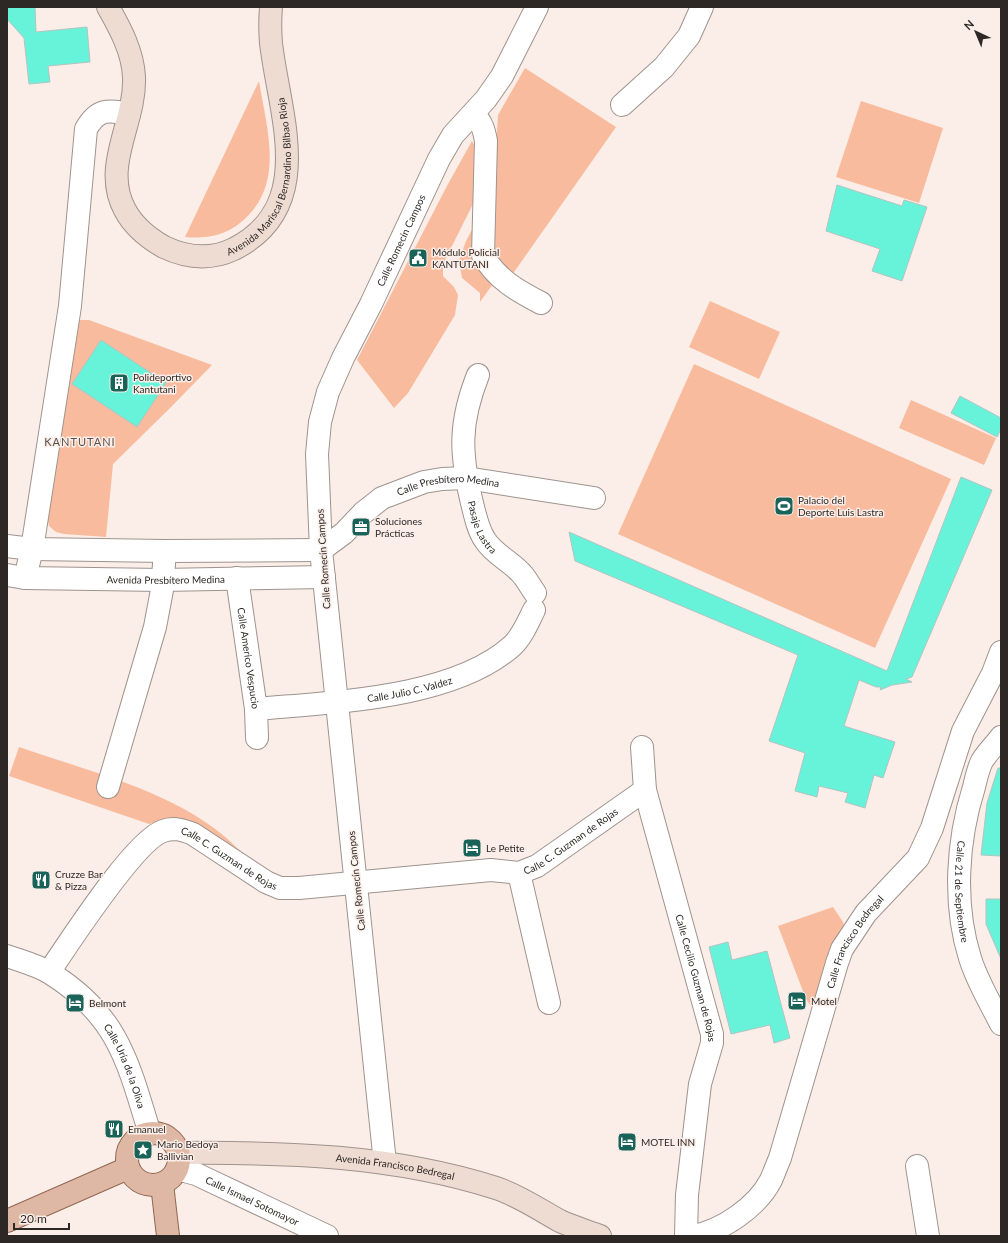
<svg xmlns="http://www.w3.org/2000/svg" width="1008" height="1243" viewBox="0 0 1008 1243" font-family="Lato,sans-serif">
<rect width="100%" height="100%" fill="#fbeee8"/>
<g fill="#f9bb9d">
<path d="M525,68L616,127L512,275L493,261L490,248L498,115Z"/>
<path d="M259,81C267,131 286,186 240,223C224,236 205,239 185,237Z"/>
<path d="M861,101L943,128L919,203L836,177Z"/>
<path d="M472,141L477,150L474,202L443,264V276L454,287L458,295L455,315L408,393L394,408L357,360L448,184Z"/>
<path d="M478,218L495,281L480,302V293L462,278L459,260L466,241Z"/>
<path d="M710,301L780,332L759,379L689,347Z"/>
<path d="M79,320H89L212,365L169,409L113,464L106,537L64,534L56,532L49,526L47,514L76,323Z"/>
<path d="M694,364L951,479L875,648L618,534Z"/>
<path d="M911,400L996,438L984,465L899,428Z"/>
<path d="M19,747C93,773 188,794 242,853L184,823L168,819L149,824L9,776Z"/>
<path d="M833,907L843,922L845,930L815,1012L806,999L778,926Z"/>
</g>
<g fill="#67f2da" stroke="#b5c3c0">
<path d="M7,7H35L36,32L87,27L90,62L48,66L50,82L29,84L24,38L7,19Z"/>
<path d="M837,185L902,206L904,200L927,207L902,281L872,271L880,249L826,231Z"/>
<path d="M101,340L166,383L137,427L72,384Z"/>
<path d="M960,396L1001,418V429L997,437L951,413Z"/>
<path d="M961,477L992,490L912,677L906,679L912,682L892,685L880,690L881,687H876L859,680L844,726L895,742L883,778L874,775L865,808L845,802L848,793L819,786L817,797L795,791L805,753L769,741L798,655L575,561L569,532L887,671Z"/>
<path d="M998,768H1001V856L981,855L987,803Z"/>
<path d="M986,899H1001V959L986,924Z"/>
<path d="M728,942L732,960L767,951L790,1038L774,1043L770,1025L731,1034L709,947Z"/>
</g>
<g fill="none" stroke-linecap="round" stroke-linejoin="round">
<g stroke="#9e938d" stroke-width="24">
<g id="minor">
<path d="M622,105L664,67L689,36L702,7"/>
<path d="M473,114C482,122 484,130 486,141L483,255C496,279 518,291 541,303"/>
<path id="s1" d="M478,375C459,423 460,453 472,503C475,515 478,530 485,540C493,553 508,560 519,571C525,576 530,586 535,593"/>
<path id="s2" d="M321,550L344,533L363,513L382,498L424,482L442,479L466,478L594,498"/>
<path id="s3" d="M237,578L256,709L257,738"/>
<path id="s4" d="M256,709C332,702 453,699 512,646C522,637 528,622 534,610"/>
<path id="s5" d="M1001,737C995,745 987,753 982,761C978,769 976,779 974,787C957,841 953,904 970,958C977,981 990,1002 1001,1024"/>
<path id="s6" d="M642,747L645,790L712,1034V1043L700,1084L687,1195L686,1236"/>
<path d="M108,787L155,627L162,590L165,551"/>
<path d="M519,873L549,1003"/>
<path id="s7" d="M49,972C69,943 134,841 163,831C174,827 183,830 193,834L266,882L280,888H299L491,870L519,873L537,866L645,790"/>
<path d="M917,1166L928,1236"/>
<path id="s8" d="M177,1169L196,1174L327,1236"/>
<path id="s9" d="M693,1236C722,1231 757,1207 771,1180C774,1173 777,1165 780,1158L837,963L842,949L866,913L918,858L932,828L963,731L993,673L1001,652"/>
</g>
</g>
<g stroke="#9e938d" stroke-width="24">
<g id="tertiary">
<path d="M7,546L32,549L165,551L321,550"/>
<path id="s10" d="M7,575L25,578L162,580L324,577"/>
<path d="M25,578L32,549L70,306L86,129C98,108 108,110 129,114"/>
<path id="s11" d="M7,956C21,961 37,965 50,973C118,1015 128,1062 150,1134"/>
<path id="s12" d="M385,1163L321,550L317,454L320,422L328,392L343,358L371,304L439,159L453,135L486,99L502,76L537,7"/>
</g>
</g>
<g stroke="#9e938d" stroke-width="24">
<g id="secondary">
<path id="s13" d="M108,7C120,28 133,52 134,77C136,123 101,166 125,210C134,227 148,238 164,247C187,258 211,260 234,249C318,206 279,114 271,43C270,31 270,19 271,7"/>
<path id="s14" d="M178,1153C285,1152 393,1155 496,1188C518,1195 540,1210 560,1221C573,1227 587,1231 600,1236"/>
</g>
</g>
<g stroke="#926650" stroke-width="24">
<g id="primary">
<circle cx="153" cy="1159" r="26"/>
<path d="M162,1184L168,1236"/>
<path d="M7,1221L128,1168"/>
</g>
</g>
<use href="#minor" stroke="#fff" stroke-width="22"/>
<use href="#tertiary" stroke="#fff" stroke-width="22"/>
<use href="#secondary" stroke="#eedbd1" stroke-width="22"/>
<use href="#primary" stroke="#deb8a4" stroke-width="22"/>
</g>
<defs>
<g id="civic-square" transform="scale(1)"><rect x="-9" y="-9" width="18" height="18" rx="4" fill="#1a6358" stroke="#fbeee8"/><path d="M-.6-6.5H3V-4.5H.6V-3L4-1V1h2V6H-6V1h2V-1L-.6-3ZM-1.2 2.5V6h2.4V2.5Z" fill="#fff"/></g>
<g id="building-square" transform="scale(1)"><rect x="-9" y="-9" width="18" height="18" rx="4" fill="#1a6358" stroke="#fbeee8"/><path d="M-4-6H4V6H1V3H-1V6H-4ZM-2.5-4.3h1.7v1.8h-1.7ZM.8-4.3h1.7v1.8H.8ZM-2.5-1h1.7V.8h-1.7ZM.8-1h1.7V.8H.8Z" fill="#fff"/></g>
<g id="stadium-square" transform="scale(1)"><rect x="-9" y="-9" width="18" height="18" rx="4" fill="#1a6358" stroke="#fbeee8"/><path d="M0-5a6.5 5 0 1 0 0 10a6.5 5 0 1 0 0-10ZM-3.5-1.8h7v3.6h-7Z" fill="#fff"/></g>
<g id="office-square" transform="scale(1)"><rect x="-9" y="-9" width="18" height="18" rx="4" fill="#1a6358" stroke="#fbeee8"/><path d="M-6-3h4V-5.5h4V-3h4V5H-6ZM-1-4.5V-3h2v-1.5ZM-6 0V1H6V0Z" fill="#fff"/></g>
<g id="hotel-square" transform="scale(1)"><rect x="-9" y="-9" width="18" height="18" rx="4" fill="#1a6358" stroke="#fbeee8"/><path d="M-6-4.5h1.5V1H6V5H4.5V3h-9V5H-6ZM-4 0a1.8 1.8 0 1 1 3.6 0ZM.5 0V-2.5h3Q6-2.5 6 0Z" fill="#fff"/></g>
<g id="restaurant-square" transform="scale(1)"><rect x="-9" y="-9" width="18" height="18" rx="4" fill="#1a6358" stroke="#fbeee8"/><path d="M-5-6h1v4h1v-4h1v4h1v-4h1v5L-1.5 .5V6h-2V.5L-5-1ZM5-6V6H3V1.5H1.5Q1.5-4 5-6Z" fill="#fff"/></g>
<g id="sight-square" transform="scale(1)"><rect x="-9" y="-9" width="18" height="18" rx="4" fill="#1a6358" stroke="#fbeee8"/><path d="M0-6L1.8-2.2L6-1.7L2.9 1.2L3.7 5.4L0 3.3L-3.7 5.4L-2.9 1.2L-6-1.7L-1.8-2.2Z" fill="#fff"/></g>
</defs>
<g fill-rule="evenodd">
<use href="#civic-square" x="418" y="258"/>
<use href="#building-square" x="119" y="383"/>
<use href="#stadium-square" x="784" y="506"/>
<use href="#office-square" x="361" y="527"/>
<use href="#hotel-square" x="472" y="848"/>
<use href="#restaurant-square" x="41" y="880"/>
<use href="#hotel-square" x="797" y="1001"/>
<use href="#hotel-square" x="75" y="1003"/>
<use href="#restaurant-square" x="114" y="1129"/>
<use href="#hotel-square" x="627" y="1142"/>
<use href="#sight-square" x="143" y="1150"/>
</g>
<g text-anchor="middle" stroke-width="3" stroke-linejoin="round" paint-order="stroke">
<g font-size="10" fill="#2d2826" stroke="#fbeee8">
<text dy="4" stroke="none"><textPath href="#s13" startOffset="421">Avenida Mariscal Bernardino Bilbao Rioja</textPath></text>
<text dy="4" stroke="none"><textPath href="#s12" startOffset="944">Calle Romecín Campos</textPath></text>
<text dy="4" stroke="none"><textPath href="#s2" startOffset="149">Calle Presbítero Medina</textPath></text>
<text dy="4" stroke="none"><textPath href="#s1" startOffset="157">Pasaje Lastra</textPath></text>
<text transform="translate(323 559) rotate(-94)" y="4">Calle Romecín Campos</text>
<text dy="4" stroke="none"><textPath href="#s10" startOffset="159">Avenida Presbítero Medina</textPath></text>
<text dy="4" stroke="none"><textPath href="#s3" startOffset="81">Calle Americo Vespucio</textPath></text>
<text dy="4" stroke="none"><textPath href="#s4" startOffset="155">Calle Julio C. Valdez</textPath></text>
<text dy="4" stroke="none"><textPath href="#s7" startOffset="617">Calle C. Guzman de Rojas</textPath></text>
<text dy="4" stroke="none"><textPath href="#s7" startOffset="257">Calle C. Guzman de Rojas</textPath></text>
<text transform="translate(356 881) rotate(-96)" y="4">Calle Romecín Campos</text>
<text dy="4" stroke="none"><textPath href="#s5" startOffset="164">Calle 21 de Septiembre</textPath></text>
<text dy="4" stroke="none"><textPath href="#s9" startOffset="353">Calle Francisco Bedregal</textPath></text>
<text dy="4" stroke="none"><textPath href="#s6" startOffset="238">Calle Cecilio Guzman de Rojas</textPath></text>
<text dy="4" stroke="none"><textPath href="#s11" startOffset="169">Calle Uría de la Oliva</textPath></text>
<text dy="4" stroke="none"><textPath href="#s14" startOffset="218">Avenida Francisco Bedregal</textPath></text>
<text dy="4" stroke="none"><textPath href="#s8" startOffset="82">Calle Ismael Sotomayor</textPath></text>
</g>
<g font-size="10" fill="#2d2826" stroke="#fbeee8" text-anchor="start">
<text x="432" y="256">Módulo Policial<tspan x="432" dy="12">KANTUTANI</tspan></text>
<text x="133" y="381">Polideportivo<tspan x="133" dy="12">Kantutani</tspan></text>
<text x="798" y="504">Palacio del<tspan x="798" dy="12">Deporte Luis Lastra</tspan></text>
<text x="375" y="525">Soluciones<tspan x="375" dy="12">Prácticas</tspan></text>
<text x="486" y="852">Le Petite</text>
<text x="55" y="878">Cruzze Bar<tspan x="55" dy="12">&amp; Pizza</tspan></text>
<text x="811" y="1005">Motel</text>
<text x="89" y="1007">Belmont</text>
<text x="128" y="1133">Emanuel</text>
<text x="641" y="1146">MOTEL INN</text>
<text x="157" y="1148">Mario Bedoya<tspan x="157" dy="12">Ballivian</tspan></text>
</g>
<g font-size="11" letter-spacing="1" fill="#5b514c" stroke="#fbeee8">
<text x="80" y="446">KANTUTANI</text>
</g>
</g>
<rect width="1008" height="1243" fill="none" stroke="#2d2826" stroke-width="16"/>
<g transform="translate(976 32) rotate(316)" stroke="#fbeee8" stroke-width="3" paint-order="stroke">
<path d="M0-3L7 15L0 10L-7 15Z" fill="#2d2826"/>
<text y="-6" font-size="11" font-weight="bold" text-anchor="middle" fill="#2d2826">N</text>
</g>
<path d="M14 1223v6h55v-6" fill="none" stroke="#2d2826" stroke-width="2"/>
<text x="20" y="1223" font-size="12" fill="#2d2826" stroke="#fbeee8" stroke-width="3" paint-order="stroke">20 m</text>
</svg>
